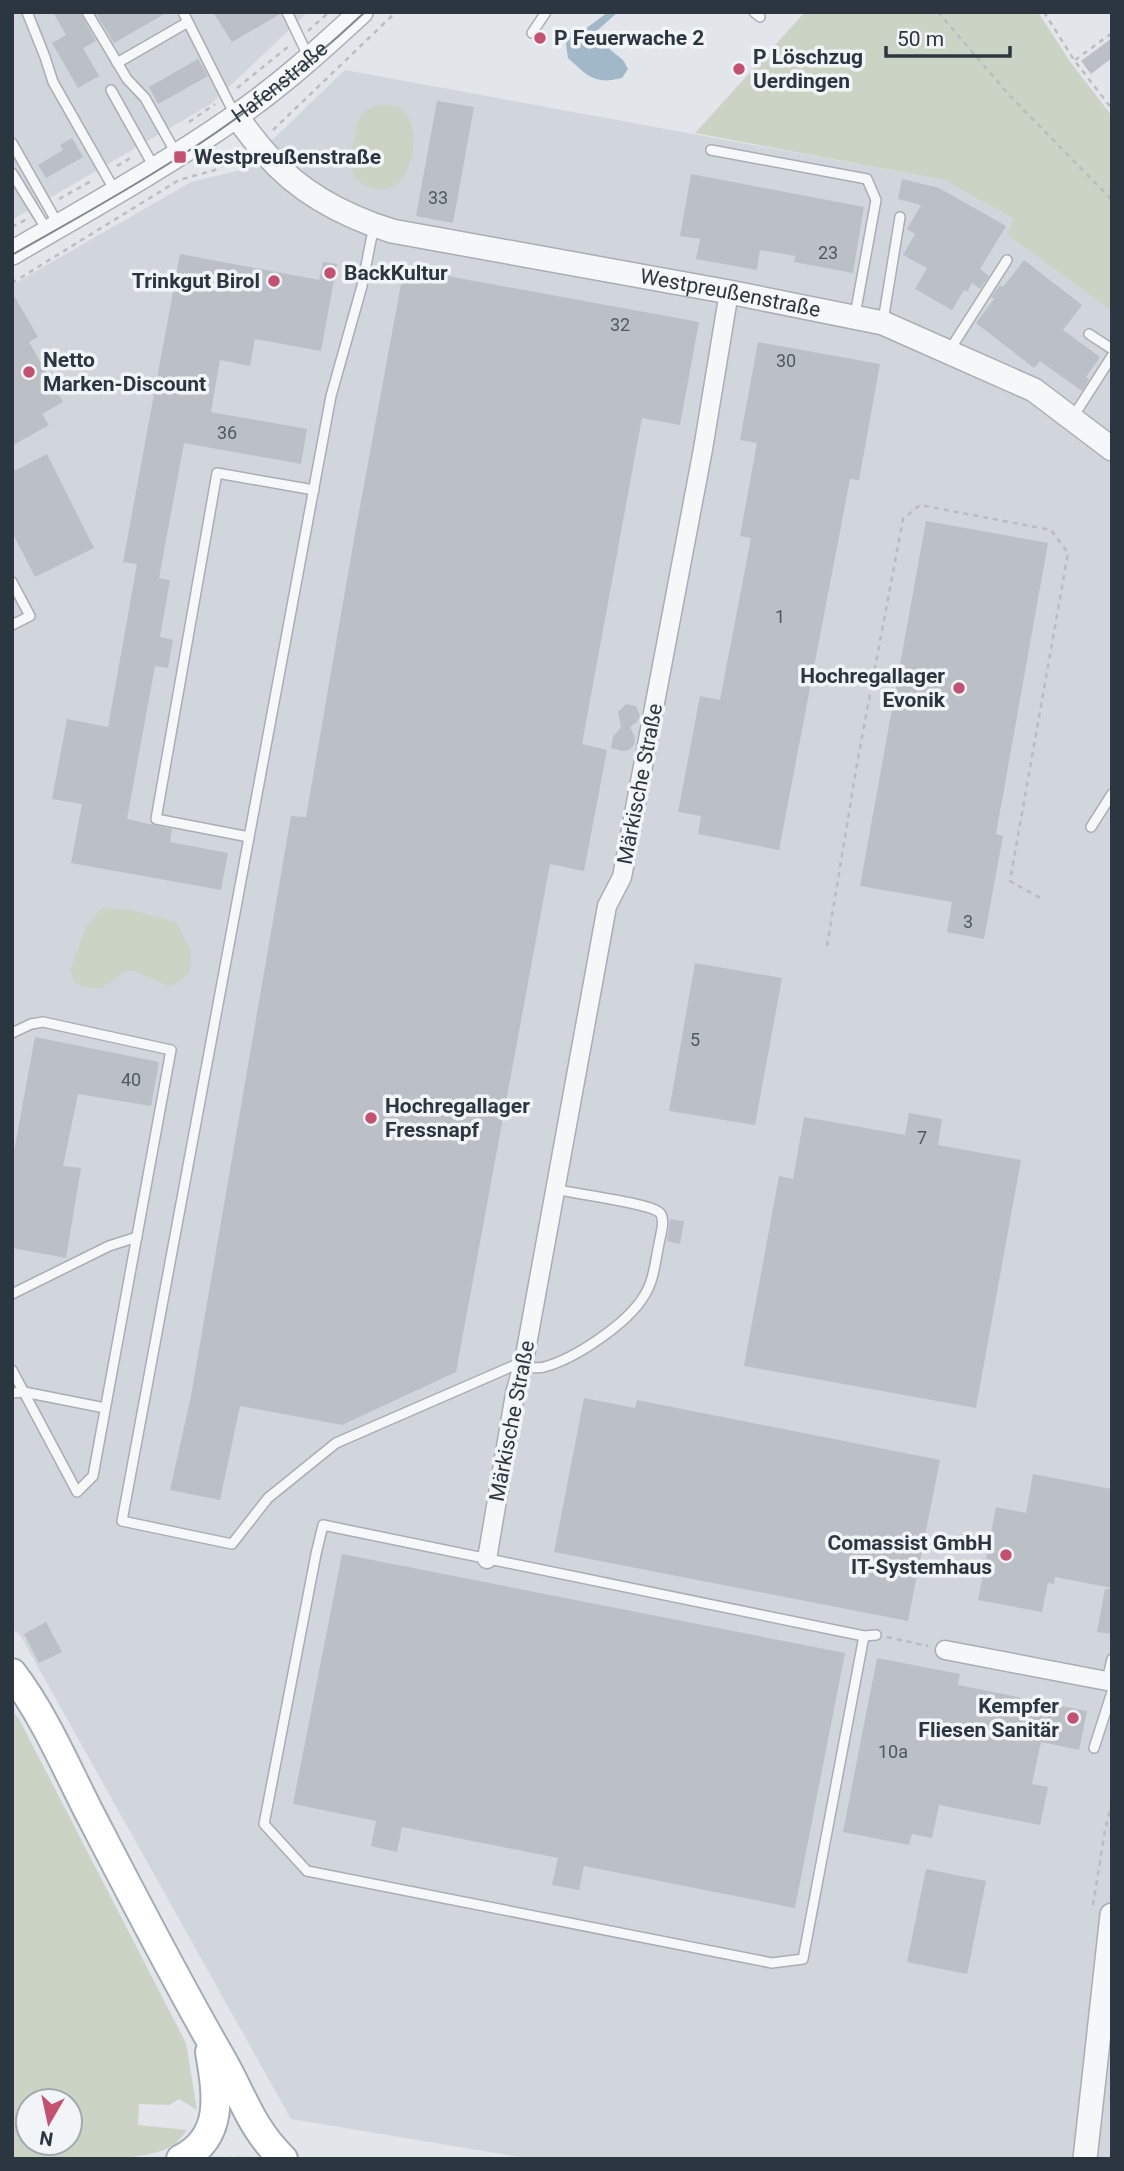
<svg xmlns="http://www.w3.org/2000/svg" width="1124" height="2171" viewBox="0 0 1124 2171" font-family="Roboto,sans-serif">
<rect width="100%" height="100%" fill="#e2e6ea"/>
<g fill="#d1d6dc">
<path d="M12,12H308L211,104L12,220Z"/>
<path d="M345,70L944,180L1014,219L1008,236L1112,311V2159H531L291,2119L20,1635L12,1629V285L191,182L241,170Z"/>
</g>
<g fill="#cad3c4" fill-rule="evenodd">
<path d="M805,12H1038L1071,63L1112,116V311L1007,235L1014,219L944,180L695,133Z"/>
<path d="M377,105C384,105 392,104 398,107C426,121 415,196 377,189C372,188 367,187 362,184C356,179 352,173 351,166C350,158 356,125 360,118C364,111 370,108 377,105Z"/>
<path d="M102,908L130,910L176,922L191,951L190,972L171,987L133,970L123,973L102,988L84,987L75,982L70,971L85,929Z"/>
<path d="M12,1710L19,1719L186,2043L197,2110L179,2099L169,2105L139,2104L138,2125L187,2130C184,2134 180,2139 176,2143C148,2166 50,2159 12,2159ZM28,2101H70V2143H28Z"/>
</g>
<path fill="#a0b8c7" d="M608,12H618L592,35L623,60L628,69L622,78C594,85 588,76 568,58L566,44L570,32L588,27Z"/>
<g fill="#bac0c6">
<path d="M53,12H80L96,41L83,48L99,76L78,88L52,43L66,35Z"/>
<path d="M95,12H168L114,43Z"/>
<path d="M213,12H280V14L232,42Z"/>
<path d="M1112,38V58L1091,74L1081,61Z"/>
<path d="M198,59L208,76L158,104L149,87Z"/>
<path d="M437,101L474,107L453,223L416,216Z"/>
<path d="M72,138L83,157L46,178L38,165L63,150L60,145Z"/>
<path d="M691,174L864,207L853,273L794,262L795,256L760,250L757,270L696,259L700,239L680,236Z"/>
<path d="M902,179L939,188L1006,226L980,269L989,276L980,289L972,283L967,292L964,290L952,310L915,289L927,268L903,255L915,234L907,229L921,205L898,199Z"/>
<path d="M180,254L319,280L323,262L337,264L321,351L255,339L250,366L220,360L211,412L307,429L301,464L184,443L159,578L170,580L160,637L173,640L168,668L155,666L127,819L172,829L170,842L228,853L221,890L71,863L82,804L52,799L67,719L108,727L137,564L123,562Z"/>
<path d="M1024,260L1082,305L1063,330L1100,357L1086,377L1089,379L1082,391L1040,361L1034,368L976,323L994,299L991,297L1000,285L1003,287Z"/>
<path d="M404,268L699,322L680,425L642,418L582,744L607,750L584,871L550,864L456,1372L342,1425L240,1406L220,1500L170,1490L191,1396L291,816L306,817L354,539Z"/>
<path d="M12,292L38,337L29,342L63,402L42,414L49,425L12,446Z"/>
<path d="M758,342L880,364L859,480L850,479L779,850L698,834L701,816L678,812L700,696L720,700L751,538L740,536L757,443L740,440Z"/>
<path d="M47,454L94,548L35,577L12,532V472Z"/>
<path d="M926,521L1048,543L996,834L1003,836L984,939L947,932L952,902L860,886Z"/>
<path d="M626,704L636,706L640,716L637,722L630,727L635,738L634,745L629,750L622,751L611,748L613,737L621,727L618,712Z"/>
<path d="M695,963L782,978L755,1125L669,1111Z"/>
<path d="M35,1037L159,1062L151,1106L78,1094L63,1166L81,1168L66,1258L12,1248V1162Z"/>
<path d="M909,1113L942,1119L938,1145L1021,1160L976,1408L744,1366L779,1176L793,1179L804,1117L905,1135Z"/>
<path d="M670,1219L684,1221L680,1244L667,1241Z"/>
<path d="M584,1398L635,1408L637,1400L940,1460L908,1621L554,1552Z"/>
<path d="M1033,1474L1112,1489V1588L1055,1577L1054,1584L1048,1583L1042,1612L978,1600L996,1507L1026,1513Z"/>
<path d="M342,1554L845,1653L795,1908L584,1866L579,1890L552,1885L558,1858L402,1827L397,1852L371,1846L376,1821L293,1804Z"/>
<path d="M1105,1589H1112V1634L1097,1632Z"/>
<path d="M46,1622L62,1652L39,1663L24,1634Z"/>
<path d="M877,1658L960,1674L958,1685L1087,1711L1079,1750L1041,1742L1032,1784L1048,1787L1040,1825L939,1805L932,1838L912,1834L909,1845L843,1832Z"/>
<path d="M926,1869L986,1881L967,1974L907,1962Z"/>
</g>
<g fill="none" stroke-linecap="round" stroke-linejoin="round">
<g stroke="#a8aeb4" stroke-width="12">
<g id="service">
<path d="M27,12L45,57L53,82L115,191"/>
<path d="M87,12L127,79L145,98L177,155"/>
<path d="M183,12L235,115"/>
<path d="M287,12L309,58"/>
<path d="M754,12L760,17"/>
<path d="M532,33L546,12"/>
<path d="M117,63L188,22"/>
<path d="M111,90L154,167"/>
<path d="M12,143L58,224"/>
<path d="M711,150L867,179L876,200L855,315"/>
<path d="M12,173L47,230"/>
<path d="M374,225L362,286L331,396L122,1521L232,1544L268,1498L336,1443L522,1362"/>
<path d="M883,321L900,217"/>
<path d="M1089,334L1112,349"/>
<path d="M949,351L1007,260"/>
<path d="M1073,417L1112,356"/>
<path d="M12,582L30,616L12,625"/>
<path d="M1091,827L1112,794"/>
<path d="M249,837L156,819L217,473L314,490"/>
<path d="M12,1033L31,1024L43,1022L171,1050L93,1476L77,1492L12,1370"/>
<path d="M12,1294L109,1246L137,1237"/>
<path d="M523,1367C529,1367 538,1369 544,1367C575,1359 628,1323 644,1296C654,1281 655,1262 659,1244C660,1236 666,1220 660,1213C651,1203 574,1194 555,1189"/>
<path d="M12,1393L24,1392L105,1408"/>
<path d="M864,1636L803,1959L772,1963L307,1871L264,1824L316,1554L323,1525L864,1636L876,1635"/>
<path d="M1107,1681L1112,1659"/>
<path d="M1094,1748L1112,1692"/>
</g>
</g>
<g stroke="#a8aeb4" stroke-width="21">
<g id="minor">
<path d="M487,1559L515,1394L524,1361L607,906L622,877L703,449L729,292"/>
<path d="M945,1650L1112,1682"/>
</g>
</g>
<g stroke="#a8aeb4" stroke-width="26">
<g id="tertiary">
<path id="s1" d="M236,116C246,129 256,143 267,155C300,193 344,216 392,231L729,292L883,323L1034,390L1112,449"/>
<path id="s2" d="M12,253C87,209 163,167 235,117C280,86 321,49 361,12"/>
<path d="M1085,2159L1112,1915"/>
</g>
</g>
<g stroke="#a3acb5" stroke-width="32">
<g id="primary">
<path d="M12,1673C44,1715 65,1765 89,1812C132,1895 175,1979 222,2060C243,2097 251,2128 283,2159"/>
<path d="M181,2159C225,2137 217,2093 210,2052"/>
</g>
</g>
<g stroke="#b9bdc1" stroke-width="2.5" stroke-dasharray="5 5" stroke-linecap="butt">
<path d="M938,12L1011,97L1112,200"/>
<path d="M1044,12L1074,60L1112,109"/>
<path d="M308,31L329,12"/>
<path d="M1075,60L1112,33"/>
<path d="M237,88L289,46"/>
<path d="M189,122L215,104"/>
<path d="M273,130L396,12"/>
<path d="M117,166L132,157"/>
<path d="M59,199L93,180"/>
<path d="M12,227L27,219"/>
<path d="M12,283L179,180L215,170L240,155"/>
<path d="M827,946L858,758L903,519L920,505L1051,530L1068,553L1010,881L1044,900"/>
<path d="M887,1637L928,1646"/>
<path d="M1093,1905L1105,1830L1112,1802"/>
<path d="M217,2158H253"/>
</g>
<use href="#service" stroke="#f5f7f8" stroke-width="9"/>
<use href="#minor" stroke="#f5f7f8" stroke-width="18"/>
<use href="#tertiary" stroke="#f5f7f8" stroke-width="23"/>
<use href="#primary" stroke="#fff" stroke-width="28"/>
<path stroke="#7d8892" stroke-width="2" d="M12,255C68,223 125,192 179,157C246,115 307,66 365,12"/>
</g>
<g fill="#c55170" stroke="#f2f5f7" stroke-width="2.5">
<circle cx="540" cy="38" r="7"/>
<circle cx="739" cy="69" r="7"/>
<rect x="173" y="150" width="14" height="14" rx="3.5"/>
<circle cx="330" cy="273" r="7"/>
<circle cx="274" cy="281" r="7"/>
<circle cx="29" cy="372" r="7"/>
<circle cx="959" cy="688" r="7"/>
<circle cx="371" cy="1118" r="7"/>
<circle cx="1006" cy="1555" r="7"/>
<circle cx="1073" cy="1718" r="7"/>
</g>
<g text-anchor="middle" stroke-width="7" stroke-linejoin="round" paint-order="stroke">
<g font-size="18" fill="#505862">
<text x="438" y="204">33</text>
<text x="828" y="259">23</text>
<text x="620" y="331">32</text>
<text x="786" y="367">30</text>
<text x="227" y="439">36</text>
<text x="780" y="623">1</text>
<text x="968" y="928">3</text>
<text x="695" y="1046">5</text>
<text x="131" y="1086">40</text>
<text x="922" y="1144">7</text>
<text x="893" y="1758">10a</text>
</g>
<g font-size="21" font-weight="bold" fill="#2c3641" stroke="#f2f5f7" text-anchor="start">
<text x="554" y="45">P Feuerwache 2</text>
<text x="753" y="64">P Löschzug<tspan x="753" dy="24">Uerdingen</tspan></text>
<text x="194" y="164">Westpreußenstraße</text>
<text x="344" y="280">BackKultur</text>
<text x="260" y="288" text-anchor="end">Trinkgut Birol</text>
<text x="43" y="367">Netto<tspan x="43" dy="24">Marken-Discount</tspan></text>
<text x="945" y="683" text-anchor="end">Hochregallager<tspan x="945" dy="24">Evonik</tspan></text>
<text x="385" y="1113">Hochregallager<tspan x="385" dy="24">Fressnapf</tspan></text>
<text x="992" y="1550" text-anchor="end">Comassist GmbH<tspan x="992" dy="24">IT-Systemhaus</tspan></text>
<text x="1059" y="1713" text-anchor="end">Kempfer<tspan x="1059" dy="24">Fliesen Sanitär</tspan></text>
</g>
<g font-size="21" fill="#2c3641" stroke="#f2f5f7">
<text dy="7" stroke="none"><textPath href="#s2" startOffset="318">Hafenstraße</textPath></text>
<text dy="7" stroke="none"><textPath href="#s1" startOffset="542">Westpreußenstraße</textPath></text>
<text transform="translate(640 784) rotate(-79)" y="7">Märkische Straße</text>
<text transform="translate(512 1421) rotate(-79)" y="7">Märkische Straße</text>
</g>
</g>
<rect width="1124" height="2171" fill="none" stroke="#2c3641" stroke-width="28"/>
<g transform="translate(49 2122) rotate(189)"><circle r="33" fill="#f2f5f7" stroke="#a3a9ae" stroke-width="2"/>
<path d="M0-5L12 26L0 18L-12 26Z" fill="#c55170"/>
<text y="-10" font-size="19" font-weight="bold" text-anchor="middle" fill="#2c3641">N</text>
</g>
<path d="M886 46v10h124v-10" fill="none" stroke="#2c3641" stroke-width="3.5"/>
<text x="897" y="46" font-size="21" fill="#2c3641" stroke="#f2f5f7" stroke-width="5" paint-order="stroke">50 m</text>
</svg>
